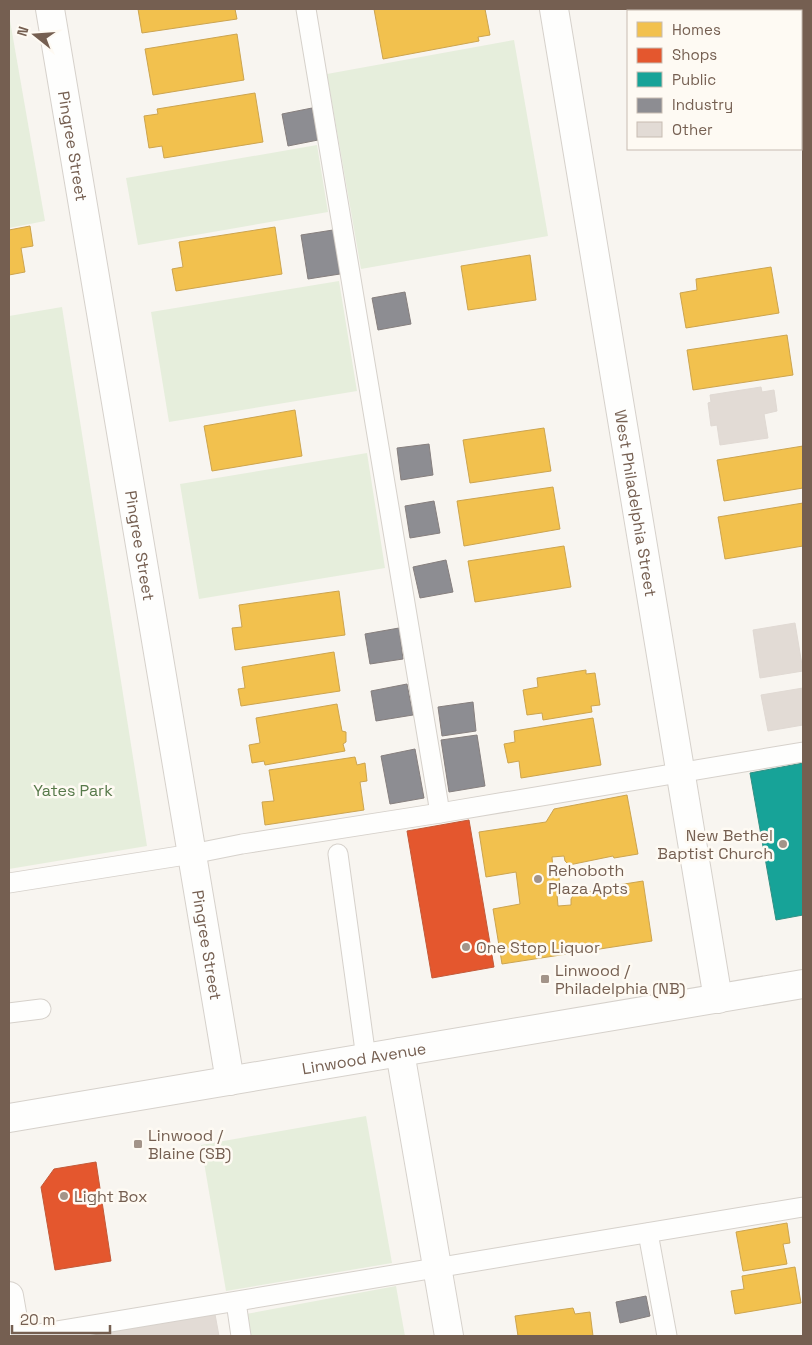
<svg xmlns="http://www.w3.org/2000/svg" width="812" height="1345" viewBox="0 0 812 1345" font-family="'Space Grotesk',sans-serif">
<rect width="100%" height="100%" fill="#f8f5f0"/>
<g fill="#e6eedc">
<path d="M9,15L45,221L9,228Z"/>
<path d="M514,40L548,236L361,269L327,74Z"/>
<path d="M317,145L328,212L138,245L126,178Z"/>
<path d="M339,281L357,391L169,422L151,312Z"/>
<path d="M62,307L147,846L9,869V316Z"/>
<path d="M367,453L385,568L199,599L180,484Z"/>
<path d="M366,1116L392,1263L226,1291L201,1145Z"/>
<path d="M396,1286L405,1336H250L246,1314Z"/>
</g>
<g fill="#f2c14e" stroke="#cca44f">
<path d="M138,9H235L237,19L142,33Z"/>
<path d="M374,9H485L490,35L478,37L479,41L383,59Z"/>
<path d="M237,34L244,80L153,95L145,49Z"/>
<path d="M255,93L263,142L164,158L162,146L149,148L144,116L158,114L157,109Z"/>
<path d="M30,226L33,246L21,248L25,272L9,275V230Z"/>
<path d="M275,227L282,274L176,291L172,269L183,267L179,242Z"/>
<path d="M530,255L536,300L468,310L461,266Z"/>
<path d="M771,267L779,313L686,328L680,293L697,290L696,279Z"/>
<path d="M787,335L793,375L693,390L687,350Z"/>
<path d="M295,410L302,456L212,471L204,426Z"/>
<path d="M544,428L551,471L470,483L463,440Z"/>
<path d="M803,446V488L724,501L717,460Z"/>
<path d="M553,487L560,529L464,546L457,501Z"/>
<path d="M803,503V546L725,559L718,517Z"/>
<path d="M564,546L571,587L475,602L468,561Z"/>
<path d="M339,591L345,635L235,650L232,628L242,627L239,605Z"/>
<path d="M334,652L340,691L241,706L238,689L245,688L242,667Z"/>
<path d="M586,670V674L595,673L600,705L591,706L592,712L543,720L542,713L527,715L523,690L538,687L537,678Z"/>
<path d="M337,704L342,731L346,732V742L343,744L345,751L265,765L264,761L252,763L249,745L260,743L256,718Z"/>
<path d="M593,718L601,765L521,778L519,761L508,763L504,744L515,742L514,731Z"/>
<path d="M355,757L357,765L365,763L367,781L360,782L364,810L265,825L262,802L274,801L269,770Z"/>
<path d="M627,795L638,854L614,858L613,856L569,865L565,861L564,856L552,857L553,869L558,872L561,890L557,894L558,906L571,905V899L574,894L618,887V885L643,881L652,941L502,964L493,909L520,904L516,872L486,877L479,832L546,822L554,809Z"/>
<path d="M787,1223L790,1243L783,1244L787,1264L743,1271L736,1232Z"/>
<path d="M795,1267L801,1303L735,1314L731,1291L744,1289L742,1276Z"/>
<path d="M573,1308L575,1314L590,1312L593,1336H518L515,1316Z"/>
</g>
<g fill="#e4572e" stroke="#c35938">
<path d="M469,820L494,967L432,978L407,831Z"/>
<path d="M96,1162L111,1261L55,1270L41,1187L54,1169Z"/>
</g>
<path fill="#17a398" stroke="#338f83" d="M803,763V915L776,920L750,773Z"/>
<g fill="#8d8d92" stroke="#867f7e">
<rect x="801" y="86" width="2" height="38"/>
<path d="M312,108L318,140L288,146L282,114Z"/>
<path d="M333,230L340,274L308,279L301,235Z"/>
<path d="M405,292L411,324L378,330L372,298Z"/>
<path d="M429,444L433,475L401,480L397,448Z"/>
<path d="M434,501L440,533L410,538L405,506Z"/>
<path d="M446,560L453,592L420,598L413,567Z"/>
<path d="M399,628L403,659L370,664L365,634Z"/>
<path d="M407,684L413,715L376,721L371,691Z"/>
<path d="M473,702L476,731L442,736L438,707Z"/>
<path d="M477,735L485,786L449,792L441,740Z"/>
<path d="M415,749L424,798L390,804L381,756Z"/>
<path d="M646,1296L650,1316L620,1323L616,1302Z"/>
</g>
<g fill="#e2dbd5" stroke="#e0d9d3">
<path d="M761,387L762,392L774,390L777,411L764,414L768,438L720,445L717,425L711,426L708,403L711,402L710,395Z"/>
<path d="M795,623L803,671L760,678L753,630Z"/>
<path d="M803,688V725L768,731L761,695Z"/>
<path d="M214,1309L219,1336H82L81,1333Z"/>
</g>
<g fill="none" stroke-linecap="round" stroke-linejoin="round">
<g stroke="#d6d1cb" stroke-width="21">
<g id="service">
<path d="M306,9L440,813"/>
<path d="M338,854L366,1058"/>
<path d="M9,883L192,854L242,844L440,813L803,752"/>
<path d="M9,1013L41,1009"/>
<path d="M648,1233L667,1336"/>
<path d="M236,1302L241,1336"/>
<path d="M26,1336L803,1207"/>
</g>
</g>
<g stroke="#d6d1cb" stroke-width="30">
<g id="minor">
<path id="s1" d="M50,9L230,1081"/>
<path id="s2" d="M554,9L718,999"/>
<path d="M400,1052L449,1336"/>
<path d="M9,1296L16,1336"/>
</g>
</g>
<g stroke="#d6d1cb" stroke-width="30">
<g id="tertiary">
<path id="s3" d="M9,1118L803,984"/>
</g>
</g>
<use href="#service" stroke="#fefefd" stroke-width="19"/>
<use href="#minor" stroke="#fefefd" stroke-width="28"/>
<use href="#tertiary" stroke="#fefefd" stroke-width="28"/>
</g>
<g fill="#a39489" stroke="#fefaf3" stroke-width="2">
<circle cx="783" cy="844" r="5"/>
<circle cx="538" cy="879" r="5"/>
<circle cx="466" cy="947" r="5"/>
<rect x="540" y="974" width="10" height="10" rx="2.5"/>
<rect x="133" y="1139" width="10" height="10" rx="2.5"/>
<circle cx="64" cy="1196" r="5"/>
</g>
<g text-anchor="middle" stroke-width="5" stroke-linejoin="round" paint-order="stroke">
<g font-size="16" fill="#755f51" stroke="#fefaf3">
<text dy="6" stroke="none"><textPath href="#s1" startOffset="139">Pingree Street</textPath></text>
<text dy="6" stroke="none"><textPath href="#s2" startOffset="501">West Philadelphia Street</textPath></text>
<text dy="6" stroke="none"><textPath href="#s1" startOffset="544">Pingree Street</textPath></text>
<text dy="6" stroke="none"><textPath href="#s1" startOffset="949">Pingree Street</textPath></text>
<text dy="6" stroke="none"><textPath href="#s3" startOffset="360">Linwood Avenue</textPath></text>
</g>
<g font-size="16" fill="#57794a" stroke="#fefaf3">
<text x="73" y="796">Yates Park</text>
</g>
<g font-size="16" fill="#755f51" stroke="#fefaf3" text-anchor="start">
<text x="773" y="841" text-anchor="end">New Bethel<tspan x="773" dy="18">Baptist Church</tspan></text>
<text x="548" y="876">Rehoboth<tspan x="548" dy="18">Plaza Apts</tspan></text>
<text x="476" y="953">One Stop Liquor</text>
<text x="555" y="976">Linwood /<tspan x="555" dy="18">Philadelphia (NB)</tspan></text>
<text x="148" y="1141">Linwood /<tspan x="148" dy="18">Blaine (SB)</tspan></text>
<text x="74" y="1202">Light Box</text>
</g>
</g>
<rect width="812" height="1345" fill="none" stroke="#755f51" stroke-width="20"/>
<rect x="627" y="10" width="175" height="140" fill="#fefaf3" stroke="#c7bcb2"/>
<rect x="637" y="22" width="25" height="15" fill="#f2c14e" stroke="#c7bcb2"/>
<text x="672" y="35" font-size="15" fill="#755f51">Homes</text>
<rect x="637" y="48" width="25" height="15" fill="#e4572e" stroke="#c7bcb2"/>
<text x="672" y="60" font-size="15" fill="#755f51">Shops</text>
<rect x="637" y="72" width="25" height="15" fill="#17a398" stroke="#c7bcb2"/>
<text x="672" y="85" font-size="15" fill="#755f51">Public</text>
<rect x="637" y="98" width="25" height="15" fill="#8d8d92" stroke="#c7bcb2"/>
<text x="672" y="110" font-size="15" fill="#755f51">Industry</text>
<rect x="637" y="122" width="25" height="15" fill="#e2dbd5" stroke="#c7bcb2"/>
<text x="672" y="135" font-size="15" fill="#755f51">Other</text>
<g transform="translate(35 35) rotate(287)" stroke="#fefaf3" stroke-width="4" paint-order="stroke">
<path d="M0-4L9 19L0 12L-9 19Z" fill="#755f51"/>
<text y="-8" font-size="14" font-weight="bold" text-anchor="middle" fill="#755f51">N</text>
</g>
<path d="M12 1325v8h98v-8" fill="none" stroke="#755f51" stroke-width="2.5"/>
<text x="20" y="1325" font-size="15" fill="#755f51" stroke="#fefaf3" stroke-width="4" paint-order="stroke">20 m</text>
</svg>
